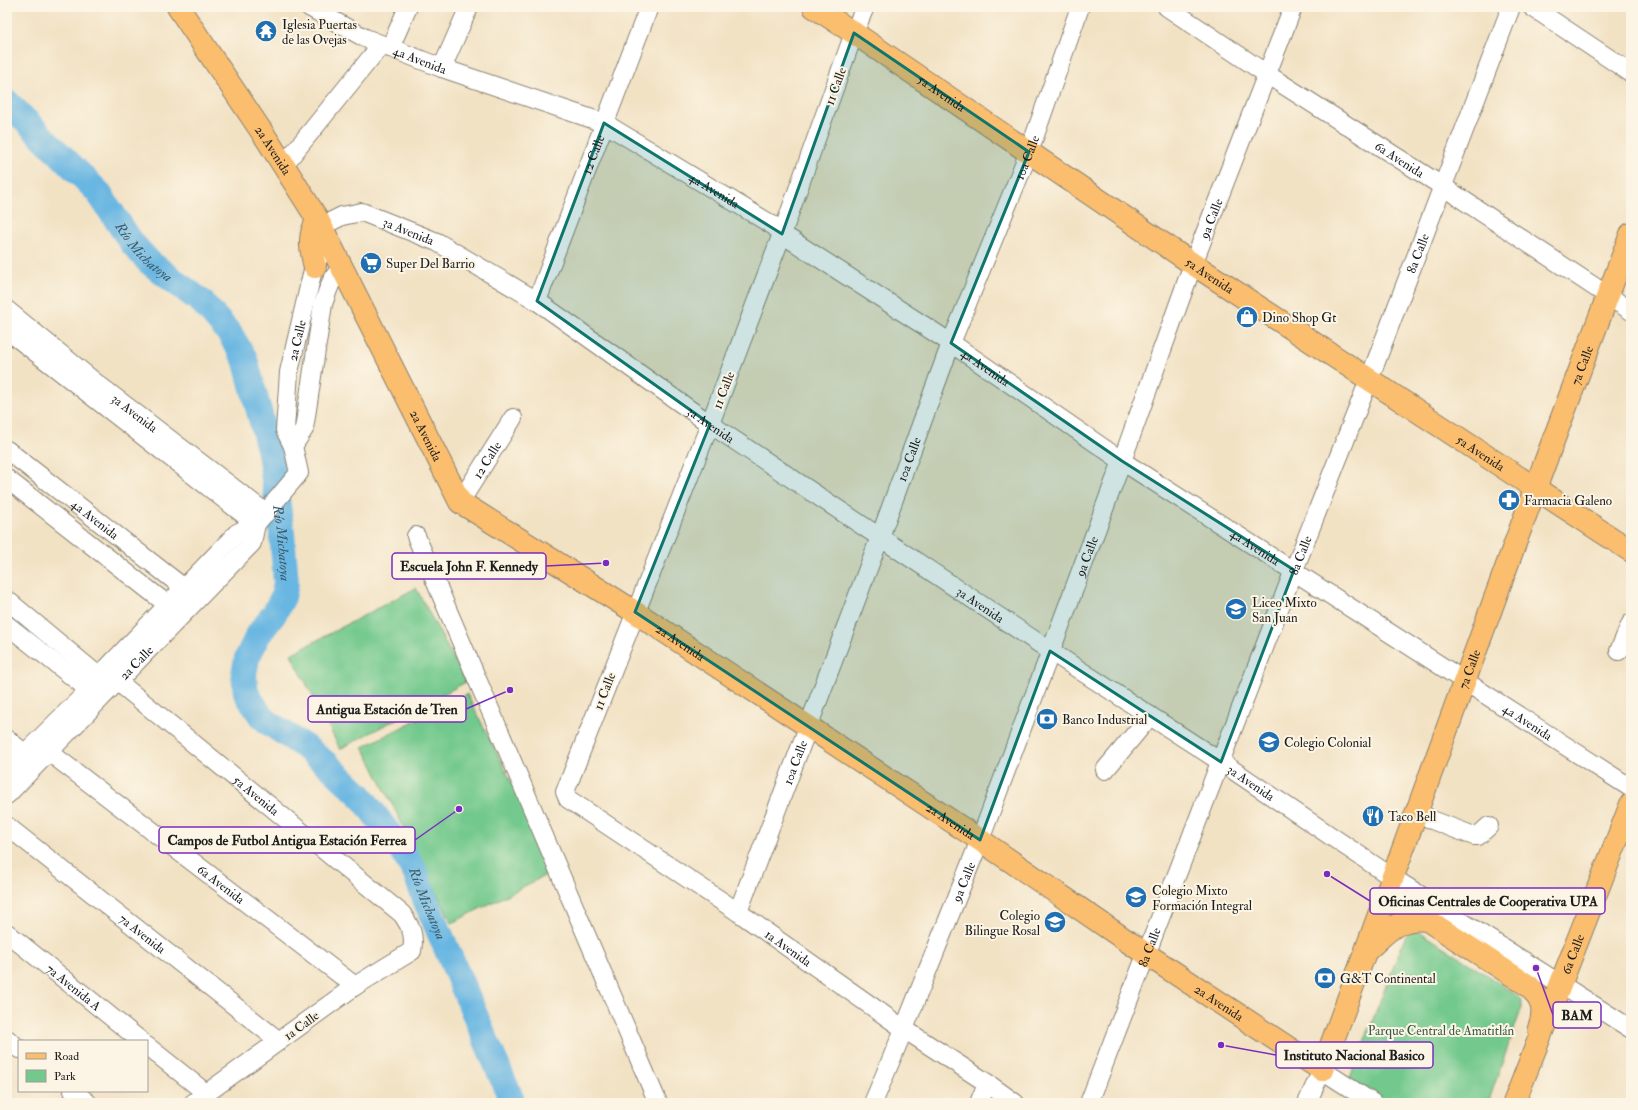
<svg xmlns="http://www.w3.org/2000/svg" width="1638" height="1110" viewBox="0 0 1638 1110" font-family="'IM FELL Double Pica',serif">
<rect width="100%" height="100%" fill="#fcf5e5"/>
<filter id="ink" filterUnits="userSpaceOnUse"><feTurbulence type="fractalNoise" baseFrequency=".025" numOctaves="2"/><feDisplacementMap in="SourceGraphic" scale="8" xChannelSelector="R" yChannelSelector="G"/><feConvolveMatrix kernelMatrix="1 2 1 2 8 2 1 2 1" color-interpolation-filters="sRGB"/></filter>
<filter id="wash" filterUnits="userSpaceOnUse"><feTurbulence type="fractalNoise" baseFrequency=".012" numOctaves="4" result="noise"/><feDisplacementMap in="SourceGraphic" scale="16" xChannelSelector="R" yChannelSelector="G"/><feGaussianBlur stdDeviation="0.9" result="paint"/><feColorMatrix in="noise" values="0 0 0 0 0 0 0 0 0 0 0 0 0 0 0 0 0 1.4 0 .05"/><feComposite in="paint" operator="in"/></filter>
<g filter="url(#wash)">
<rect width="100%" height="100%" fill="#f2e2c4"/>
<g fill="#73c98d" stroke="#487254">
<path d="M416,588L466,682L340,749L291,654Z"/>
<path d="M467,694L556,870L452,923L363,747Z"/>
<path d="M1416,929L1514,993L1522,1001V1007L1488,1103H1384L1349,1080L1406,935L1410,931Z"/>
</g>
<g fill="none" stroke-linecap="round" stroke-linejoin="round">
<path stroke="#68b6e2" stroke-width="26" id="s1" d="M7,102L98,192L132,243L149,262L202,302L230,334L245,359L270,452L282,533L286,583L283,597L274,614L258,635L247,658L244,674L246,693L261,716L269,723L305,747L328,765L360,795L401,849L415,872L425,899L513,1103"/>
</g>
</g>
<g filter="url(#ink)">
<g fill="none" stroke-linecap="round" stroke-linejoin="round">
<g stroke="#877f70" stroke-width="20">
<g id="minor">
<path id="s2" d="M309,7L365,38L442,68L604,123L774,226L782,234L951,343L1122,461L1631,788"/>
<path id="s3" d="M865,7L854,33L782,234L710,424L565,792L568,799L738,912L904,1029L987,1083L1015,1103"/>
<path id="s4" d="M1167,7L1268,75L1442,186L1631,311"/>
<path d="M1532,7L1631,73"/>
<path d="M390,48L408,7"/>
<path d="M442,68L469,7"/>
<path d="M283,166L381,45"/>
<path id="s5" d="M322,226L342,216L362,212L437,242L537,301L710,424L1061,658L1221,762L1393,878L1631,1029"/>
<path id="s6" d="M537,301L649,7"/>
<path id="s7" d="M7,310L96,383L266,513"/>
<path d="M7,330L256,524"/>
<path d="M293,446L304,429L323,304C328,291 331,276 343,268"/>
<path id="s8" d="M7,450L184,588"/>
<path d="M7,479L168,605"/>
<path id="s9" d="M460,502L513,418"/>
<path d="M416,536L658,1103"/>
<path d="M7,600L108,684"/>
<path d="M7,625L89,690L97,698"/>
<path d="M1619,651L1631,623"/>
<path id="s10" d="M117,681L402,914C411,927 415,935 412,951L355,986L193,1103"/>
<path d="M7,739L25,754L32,763"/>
<path id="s11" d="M49,752L355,986"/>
<path d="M1105,770L1150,716"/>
<path id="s12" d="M7,771L89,690L106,669L237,533L256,524L299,473L293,446L285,430L289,372L312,274L320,254"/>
<path id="s13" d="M7,795L252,543L256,524"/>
<path d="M1417,811L1432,820L1474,836H1478L1489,826"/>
<path id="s14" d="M7,826L279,1041"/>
<path id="s15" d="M738,912L880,537L951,343L1029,152L1080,7"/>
<path id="s16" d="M7,933L141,1041"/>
<path d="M7,1039L19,1049"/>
<path d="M147,1046L206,1093"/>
<path d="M73,1091L88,1103"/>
<path id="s17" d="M873,1103L904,1029L980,840L1122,461L1193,264L1293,7"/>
<path d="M979,1103L987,1083"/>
<path id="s18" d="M1089,1103L1294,570L1369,380L1511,7"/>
<path d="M1307,1103L1322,1070L1373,1103"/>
</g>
</g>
<g stroke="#877f70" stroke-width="24">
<g id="major">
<path id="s19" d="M178,7L268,141L318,220L460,502L635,612L980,840L1146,954L1322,1070L1535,489L1631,234"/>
<path id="s20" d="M814,7L854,33L1193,264L1631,551"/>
<path d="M315,267C311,251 307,235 318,220"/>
<path d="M1368,949C1387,932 1399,916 1427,920L1529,986C1542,1000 1546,1010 1539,1028"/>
<path id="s21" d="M1514,1103L1631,804"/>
</g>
</g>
<use href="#minor" stroke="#fff" stroke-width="18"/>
<use href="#major" stroke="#fabe6e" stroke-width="22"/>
</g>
</g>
<path fill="#0f766e" fill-opacity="0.2" stroke="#0f766e" stroke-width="3" stroke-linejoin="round" d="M854,33L1029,152L951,343L1122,461L1294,570L1221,762L1050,651L980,840L635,612L710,424L537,301L604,123L782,234Z"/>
<defs>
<g id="temple-disc" transform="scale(1.15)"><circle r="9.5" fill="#1f6fb2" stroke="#fcf5e5"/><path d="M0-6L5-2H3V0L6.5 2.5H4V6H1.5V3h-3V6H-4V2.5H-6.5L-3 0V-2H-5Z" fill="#fff"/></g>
<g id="supermarket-disc" transform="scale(1.15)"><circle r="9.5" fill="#1f6fb2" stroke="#fcf5e5"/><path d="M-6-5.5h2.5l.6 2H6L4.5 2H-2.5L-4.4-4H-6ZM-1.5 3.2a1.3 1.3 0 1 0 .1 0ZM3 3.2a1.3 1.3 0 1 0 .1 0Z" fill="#fff"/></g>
<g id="shop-disc" transform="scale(1.15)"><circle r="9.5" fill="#1f6fb2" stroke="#fcf5e5"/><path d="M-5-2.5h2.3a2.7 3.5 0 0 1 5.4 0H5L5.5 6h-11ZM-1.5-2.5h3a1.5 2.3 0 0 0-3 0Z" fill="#fff"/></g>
<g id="pharmacy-disc" transform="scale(1.15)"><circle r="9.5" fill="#1f6fb2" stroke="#fcf5e5"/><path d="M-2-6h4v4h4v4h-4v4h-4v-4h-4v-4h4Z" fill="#fff"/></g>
<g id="school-disc" transform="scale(1.15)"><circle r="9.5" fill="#1f6fb2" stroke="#fcf5e5"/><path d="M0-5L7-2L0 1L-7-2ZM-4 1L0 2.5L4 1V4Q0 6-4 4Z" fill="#fff"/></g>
<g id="bank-disc" transform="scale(1.15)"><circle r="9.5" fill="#1f6fb2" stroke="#fcf5e5"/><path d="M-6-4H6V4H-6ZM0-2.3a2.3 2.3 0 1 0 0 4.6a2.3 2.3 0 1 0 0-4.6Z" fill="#fff"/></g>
<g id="restaurant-disc" transform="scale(1.15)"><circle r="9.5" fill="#1f6fb2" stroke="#fcf5e5"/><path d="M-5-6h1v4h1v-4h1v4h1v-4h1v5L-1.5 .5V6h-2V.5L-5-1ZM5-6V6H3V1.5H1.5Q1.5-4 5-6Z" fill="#fff"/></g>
</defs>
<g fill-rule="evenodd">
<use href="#temple-disc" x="266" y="31"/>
<use href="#supermarket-disc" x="371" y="263"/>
<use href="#shop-disc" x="1247" y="317"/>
<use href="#pharmacy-disc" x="1509" y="500"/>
<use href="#school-disc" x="1236" y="609"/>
<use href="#bank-disc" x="1047" y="719"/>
<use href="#school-disc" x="1269" y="742"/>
<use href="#restaurant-disc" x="1373" y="816"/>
<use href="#school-disc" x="1136" y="897"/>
<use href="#school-disc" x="1055" y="922"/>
<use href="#bank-disc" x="1325" y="978"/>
</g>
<g text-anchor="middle" stroke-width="4" stroke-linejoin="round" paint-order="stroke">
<g font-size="13" fill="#1c1c1c" stroke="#fcf5e5" text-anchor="start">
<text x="282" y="29">Iglesia Puertas<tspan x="282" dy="15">de las Ovejas</tspan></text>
<text x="386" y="268">Super Del Barrio</text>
<text x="1262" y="322">Dino Shop Gt</text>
<text x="1524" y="505">Farmacia Galeno</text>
<text x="1252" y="607">Liceo Mixto<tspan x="1252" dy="15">San Juan</tspan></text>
<text x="1062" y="724">Banco Industrial</text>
<text x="1284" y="747">Colegio Colonial</text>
<text x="1388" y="821">Taco Bell</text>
<text x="1152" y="895">Colegio Mixto<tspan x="1152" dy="15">Formación Integral</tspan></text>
<text x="1040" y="920" text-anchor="end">Colegio<tspan x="1040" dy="15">Bilingue Rosal</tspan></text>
<text x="1340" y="983">G&amp;T Continental</text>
</g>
<g font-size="13" fill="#1c1c1c" stroke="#fcf5e5">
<text dy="5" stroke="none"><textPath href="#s2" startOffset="123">4a Avenida</textPath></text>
<text transform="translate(835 86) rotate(-70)" y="5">11 Calle</text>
<text dy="5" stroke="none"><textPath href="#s20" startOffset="154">5a Avenida</textPath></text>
<text dy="5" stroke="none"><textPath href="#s19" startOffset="172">2a Avenida</textPath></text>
<text dy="5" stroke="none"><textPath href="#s6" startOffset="157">12 Calle</textPath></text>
<text dy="5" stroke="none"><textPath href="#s15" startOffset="808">10a Calle</textPath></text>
<text dy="5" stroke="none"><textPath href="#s4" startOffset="278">6a Avenida</textPath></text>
<text dy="5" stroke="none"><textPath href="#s2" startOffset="447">4a Avenida</textPath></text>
<text dy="5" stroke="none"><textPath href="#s17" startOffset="947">9a Calle</textPath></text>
<text dy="5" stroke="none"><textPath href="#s5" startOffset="93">3a Avenida</textPath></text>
<text dy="5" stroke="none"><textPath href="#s18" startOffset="911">8a Calle</textPath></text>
<text dy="5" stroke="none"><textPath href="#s20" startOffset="478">5a Avenida</textPath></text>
<text dy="5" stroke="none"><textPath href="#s12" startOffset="555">2a Calle</textPath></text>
<text dy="5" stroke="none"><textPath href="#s19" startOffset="2354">7a Calle</textPath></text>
<text dy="5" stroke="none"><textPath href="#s2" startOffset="771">4a Avenida</textPath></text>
<text transform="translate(723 390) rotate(-69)" y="5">11 Calle</text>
<text dy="5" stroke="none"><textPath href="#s7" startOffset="164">3a Avenida</textPath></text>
<text dy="5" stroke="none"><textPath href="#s5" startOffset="453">3a Avenida</textPath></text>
<text dy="5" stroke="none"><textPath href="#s19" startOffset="496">2a Avenida</textPath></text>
<text dy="5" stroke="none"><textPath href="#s20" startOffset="802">5a Avenida</textPath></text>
<text dy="5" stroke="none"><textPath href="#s15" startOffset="484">10a Calle</textPath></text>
<text dy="5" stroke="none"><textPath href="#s9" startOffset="50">12 Calle</textPath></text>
<text dy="5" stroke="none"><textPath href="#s8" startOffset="112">4a Avenida</textPath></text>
<text dy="5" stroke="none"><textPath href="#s2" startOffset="1095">4a Avenida</textPath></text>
<text dy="5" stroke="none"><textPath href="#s18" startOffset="587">8a Calle</textPath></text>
<text dy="5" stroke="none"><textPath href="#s17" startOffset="587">9a Calle</textPath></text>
<text dy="5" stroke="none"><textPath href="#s5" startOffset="777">3a Avenida</textPath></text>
<text dy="5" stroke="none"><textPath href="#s19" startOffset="832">2a Avenida</textPath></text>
<text dy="5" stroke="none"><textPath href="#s13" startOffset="185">2a Calle</textPath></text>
<text dy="5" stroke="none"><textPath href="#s19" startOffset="2030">7a Calle</textPath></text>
<text transform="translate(604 691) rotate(-69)" y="5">11 Calle</text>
<text dy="5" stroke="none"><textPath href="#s2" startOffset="1419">4a Avenida</textPath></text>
<text dy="5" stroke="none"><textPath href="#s15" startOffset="160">10a Calle</textPath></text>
<text dy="5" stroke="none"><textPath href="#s5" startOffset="1101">3a Avenida</textPath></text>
<text dy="5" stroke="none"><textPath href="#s10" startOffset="180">5a Avenida</textPath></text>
<text dy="5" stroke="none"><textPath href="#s19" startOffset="1156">2a Avenida</textPath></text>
<text dy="5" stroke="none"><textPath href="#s17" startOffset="239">9a Calle</textPath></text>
<text dy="5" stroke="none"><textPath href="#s11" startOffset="217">6a Avenida</textPath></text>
<text dy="5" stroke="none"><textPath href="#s14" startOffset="173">7a Avenida</textPath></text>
<text dy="5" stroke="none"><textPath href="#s18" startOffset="167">8a Calle</textPath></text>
<text dy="5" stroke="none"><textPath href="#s3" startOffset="1114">1a Avenida</textPath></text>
<text dy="5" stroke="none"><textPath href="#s21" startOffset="160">6a Calle</textPath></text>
<text dy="5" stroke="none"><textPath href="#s16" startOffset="86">7a Avenida A</textPath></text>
<text dy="5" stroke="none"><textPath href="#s19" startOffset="1480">2a Avenida</textPath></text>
<text transform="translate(301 1025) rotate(-36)" y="5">1a Calle</text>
</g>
<g font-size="13" fill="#3a5944" stroke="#fcf5e5">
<text x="1441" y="1035">Parque Central de Amatitlán</text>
</g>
<g font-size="14" font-style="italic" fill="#3a5a6b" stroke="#fcf5e5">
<text dy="5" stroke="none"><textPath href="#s1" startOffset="204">Río Michatoya</textPath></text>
<text dy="5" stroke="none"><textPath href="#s1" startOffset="541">Río Michatoya</textPath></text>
<text dy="5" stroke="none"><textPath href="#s1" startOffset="985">Río Michatoya</textPath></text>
</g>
</g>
<path fill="none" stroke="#7b2cbf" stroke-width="1.5" d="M606 563L546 566M510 690L466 709M459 809L415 840M1327 874L1370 901M1536 968L1553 1015M1221 1045L1276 1055"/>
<g fill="#7b2cbf" stroke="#fcf5e5" stroke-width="1.5">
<circle cx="606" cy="563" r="4"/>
<circle cx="510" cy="690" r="4"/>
<circle cx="459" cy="809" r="4"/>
<circle cx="1327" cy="874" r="4"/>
<circle cx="1536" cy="968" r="4"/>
<circle cx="1221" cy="1045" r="4"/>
</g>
<g fill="#fcf5e5" stroke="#7b2cbf" stroke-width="1.5">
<rect x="392" y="553" width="154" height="26" rx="4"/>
<rect x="308" y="696" width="158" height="26" rx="4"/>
<rect x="159" y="827" width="256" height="26" rx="4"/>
<rect x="1370" y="888" width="235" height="26" rx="4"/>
<rect x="1553" y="1002" width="48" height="26" rx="4"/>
<rect x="1276" y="1042" width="157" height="26" rx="4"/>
</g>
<g font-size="14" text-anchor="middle" font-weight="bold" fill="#1c1c1c">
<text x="469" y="571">Escuela John F. Kennedy</text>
<text x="387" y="714">Antigua Estación de Tren</text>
<text x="287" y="845">Campos de Futbol Antigua Estación Ferrea</text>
<text x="1488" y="906">Oficinas Centrales de Cooperativa UPA</text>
<text x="1577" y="1020">BAM</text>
<text x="1354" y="1060">Instituto Nacional Basico</text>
</g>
<rect width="1638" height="1110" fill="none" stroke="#fcf5e5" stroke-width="24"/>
<rect x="18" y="1040" width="130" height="52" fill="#fcf5e5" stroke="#a29e95"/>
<rect x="26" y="1053" width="20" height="6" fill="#fabe6e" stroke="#a29e95"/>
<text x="54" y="1060" font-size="12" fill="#1c1c1c">Road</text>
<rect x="26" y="1070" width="20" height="12" fill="#73c98d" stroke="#a29e95"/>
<text x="54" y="1080" font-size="12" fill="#1c1c1c">Park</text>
</svg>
